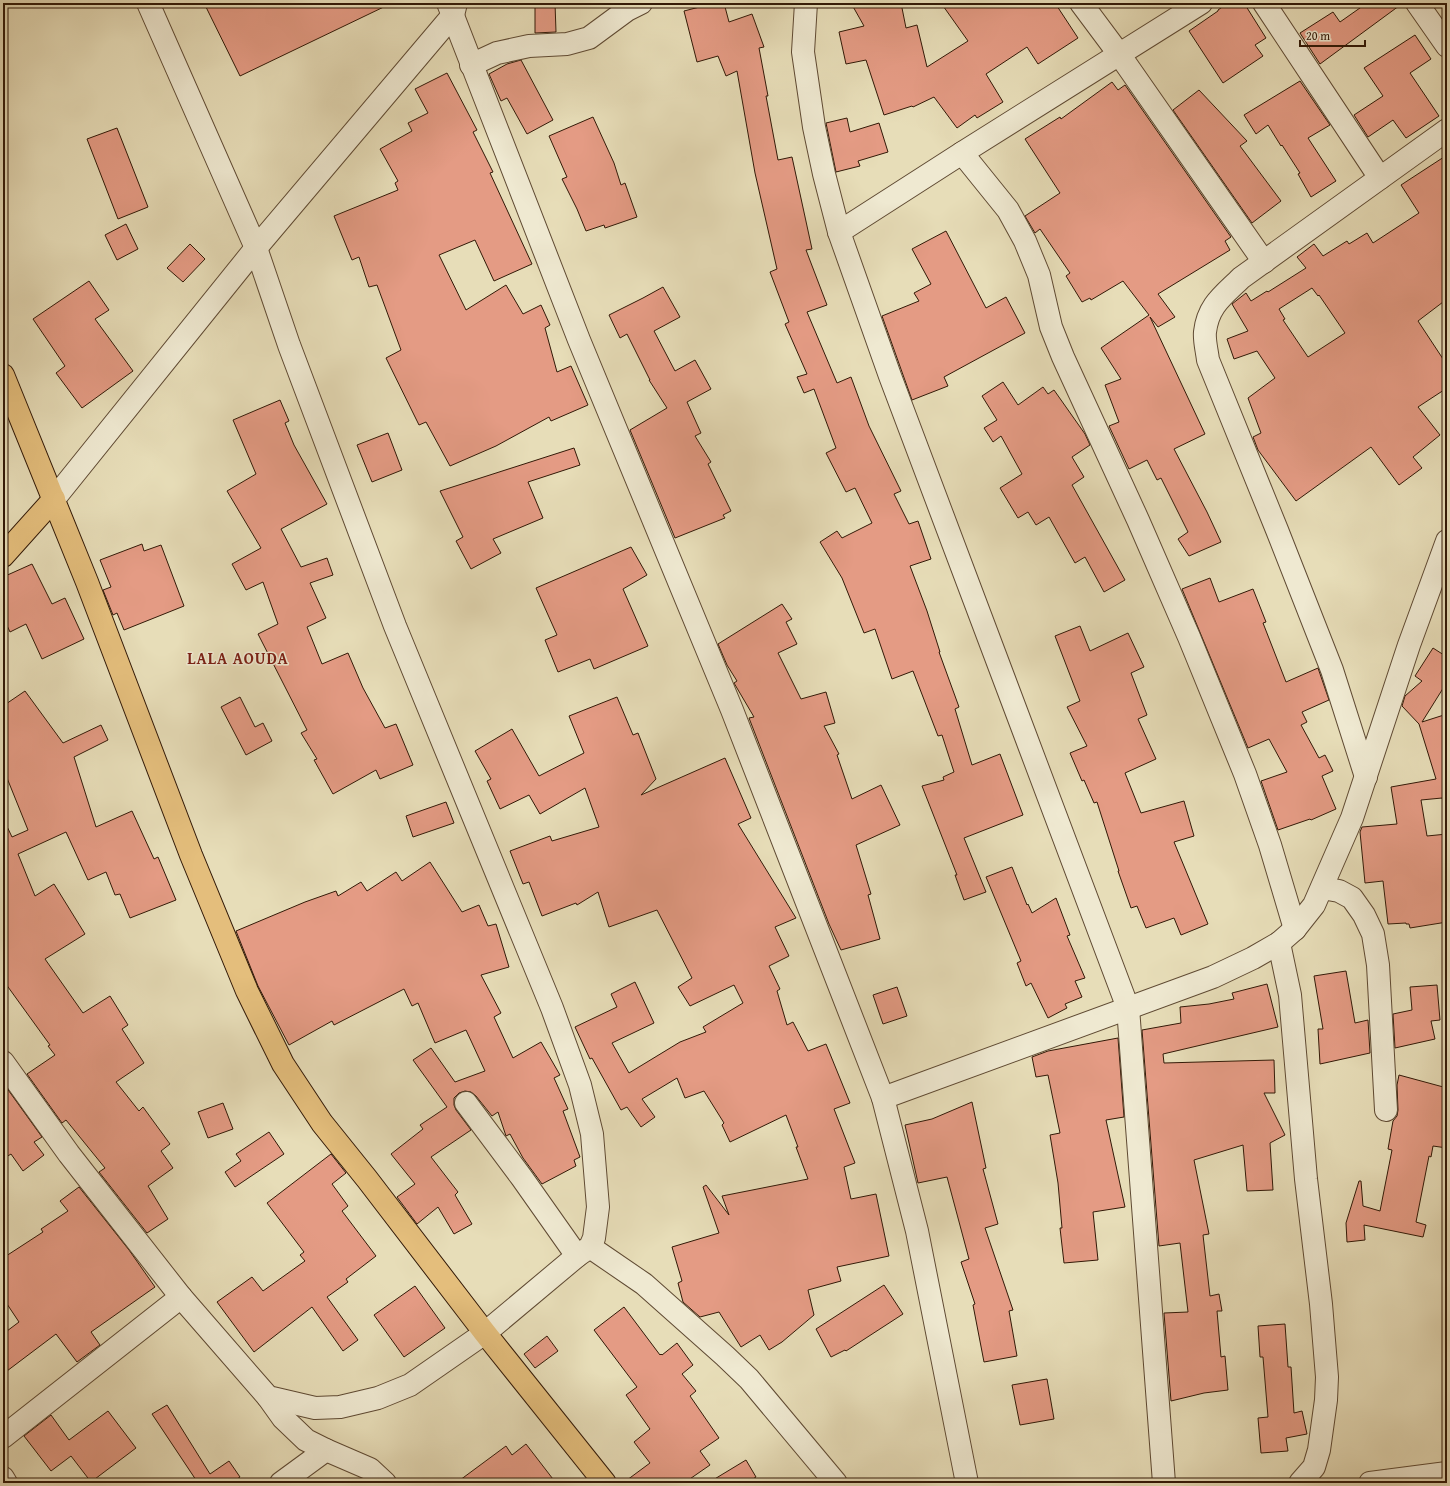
<svg xmlns="http://www.w3.org/2000/svg" width="1450" height="1486" viewBox="0 0 1450 1486" font-family="'Gentium Book Plus',serif">
<rect width="100%" height="100%" fill="#e7ddb8"/>
<filter id="stains"><feTurbulence type="fractalNoise" baseFrequency=".005" numOctaves="4"/><feColorMatrix values="0 0 0 0 .2 0 0 0 0 .09 0 0 0 0 .02 0 0 0 .5 -.17"/></filter>
<radialGradient id="worn" r=".72"><stop offset=".6" stop-color="#630" stop-opacity="0"/><stop offset="1" stop-color="#630" stop-opacity=".3"/></radialGradient>
<g fill="#e49b84" stroke="#321907" fill-rule="evenodd">
<path d="M204,3H392L240,76Z"/>
<path d="M535,3H555L556,32L535,33Z"/>
<path d="M715,3H724L729,22L752,14L764,47L759,48L768,96H766L778,160L792,157L812,249L806,250L827,305L807,312L837,383L851,377L869,426L901,491L894,494L909,524L918,521L931,559L910,566L927,611L940,652H939L959,707L955,709L972,765L1000,754L1023,815L964,838L986,892L964,900L955,875H957L922,786L944,780L943,777L954,772L942,735L938,736L913,671L892,679L875,629L864,633L842,578L820,542L837,531L842,538L872,523L855,488L846,492L826,453L836,448L814,389L804,393L797,377L807,374L785,324L789,322L770,272L777,269L755,173L737,71L726,76L718,56L697,62L684,11Z"/>
<path d="M851,3H901L906,28L917,25L927,67L968,41L941,3H1055L1078,38L1038,64L1027,47L986,74L1003,102L977,118L975,115L957,128L934,97L913,107L912,106L884,115L866,60L846,64L839,32L864,26Z"/>
<path d="M1228,3H1244L1266,38L1255,45L1263,56L1223,83L1189,31L1218,11V10Z"/>
<path d="M1367,3H1403L1320,64L1300,33L1333,12L1340,22Z"/>
<path d="M1415,35L1431,59L1410,73L1439,116L1406,138L1393,120L1368,137L1354,115L1383,96L1364,68Z"/>
<path d="M521,60L553,120L527,134L507,98L501,101L489,74L507,64Z"/>
<path d="M447,73L477,130L473,132L493,172L490,173L532,264L494,281L475,240L439,255L466,310L506,285L523,314L541,305L550,325L545,328L557,372L571,366L588,405L551,421L549,417L496,446L450,466L426,422L419,425L386,358L401,350L377,285L369,287L359,257L352,260L334,216L398,190L395,183L398,181L380,149L412,131L408,123L428,113L415,89Z"/>
<path d="M1300,81L1330,125L1308,138L1336,181L1311,197L1298,174L1300,173L1282,145L1281,146L1268,125L1256,134L1244,115Z"/>
<path d="M1112,82L1118,90L1125,85L1231,237L1225,241L1230,250L1158,294L1175,317L1158,327L1150,317L1205,434L1174,449L1207,512L1221,542L1189,556L1178,539L1188,532L1161,478L1157,480L1147,460L1129,469L1109,426L1119,422L1105,385L1121,379L1101,348L1149,315L1123,281L1091,300L1090,298L1082,302L1066,276L1070,273L1040,229L1035,233L1025,216L1060,193L1025,139L1060,117L1061,119Z"/>
<path d="M1199,90L1247,141L1240,146L1281,201L1252,223L1173,110Z"/>
<path d="M593,117L614,163L621,185L625,183L637,217L605,228L604,225L586,231L577,209L562,179L567,177L549,136Z"/>
<path d="M847,118L850,132L879,123L888,152L858,161L860,166L836,172L826,123Z"/>
<path d="M117,128L148,207L118,219L87,139Z"/>
<path d="M1447,155V299L1418,321L1447,365V388L1418,407L1440,435L1413,457L1422,468L1399,485L1371,447L1296,501L1258,450L1253,437L1261,433L1248,398L1275,378L1257,351L1234,359L1227,339L1248,331L1232,304L1246,293L1251,301L1267,291L1268,292L1306,268L1297,257L1314,244L1323,256L1347,241L1349,244L1367,233L1373,243L1419,213L1401,185ZM1312,288L1318,296L1319,295L1345,333L1308,357L1283,320L1285,319L1279,309Z"/>
<path d="M126,224L138,249L117,260L105,235Z"/>
<path d="M946,231L986,308L1006,297L1025,333L944,377L948,386L912,400L882,316L919,301L914,293L931,284L912,249Z"/>
<path d="M190,244L205,259L183,282L167,268Z"/>
<path d="M89,281L109,310L95,319L133,371L82,408L56,373L65,366L33,319Z"/>
<path d="M663,287L680,317L654,331L675,371L695,360L711,389L687,402L701,433L695,436L711,462L708,464L731,511L723,515L725,518L675,538L630,430L667,408L649,380H650L627,334L620,338L609,315L643,298Z"/>
<path d="M1003,382L1018,405L1043,387L1048,394L1054,390L1085,434L1090,445L1072,457L1084,477L1072,485L1125,580L1104,592L1085,557L1075,563L1049,517L1036,525L1028,512L1018,518L1000,488L1022,474L1001,436L993,442L984,428L997,420L982,396Z"/>
<path d="M280,400L289,421L285,423L294,445L327,504L281,529L301,567L327,558L333,575L310,583L326,618L307,627L322,664L348,653L363,688L385,728L396,724L413,765L380,779L376,770L333,794L314,760L317,759L301,733L307,730L258,634L278,624L263,582L246,590L232,564L261,548L227,491L256,474L233,420Z"/>
<path d="M388,433L402,470L372,482L357,445Z"/>
<path d="M574,448L580,465L528,482L543,518L493,539L501,553L471,569L456,541L463,537L440,491Z"/>
<path d="M142,544L144,551L161,545L184,606L124,630L117,613L113,615L103,590L111,587L100,560Z"/>
<path d="M631,547L647,575L623,589L648,646L594,669L590,659L558,672L545,640L557,635L536,588Z"/>
<path d="M32,564L52,604L65,598L84,639L42,659L26,624L10,632L3,617V577Z"/>
<path d="M1210,578L1219,602L1253,589L1266,622L1263,623L1286,682L1318,668L1329,700L1302,712L1307,722L1301,725L1319,758L1325,755L1333,771L1322,776L1336,809L1311,820L1310,819L1278,830L1261,781L1287,772L1269,739L1248,748L1182,589Z"/>
<path d="M782,604L792,619L786,622L797,644L778,653L801,699L826,692L835,723L824,726L839,754L837,755L852,799L881,785L900,825L856,845L871,894L868,895L880,939L841,950L829,924L749,718L754,717L734,683L737,681L727,665L718,644Z"/>
<path d="M1080,626L1090,651L1128,633L1144,667L1131,673L1147,715L1138,719L1156,759L1125,773L1141,813L1184,801L1194,836L1174,842L1208,924L1181,935L1174,918L1146,928L1137,906L1131,908L1118,871H1119L1097,802L1094,803L1084,780L1082,781L1070,753L1087,746L1067,707L1080,701L1055,636Z"/>
<path d="M1433,648L1447,657V682L1422,722L1447,714V801H1443L1442,798L1421,800L1427,836L1447,834V922L1410,928L1409,924H1406V923L1388,924L1383,881L1365,883L1360,832L1362,827L1397,824L1391,787L1436,779L1419,724L1402,706L1405,696L1422,681L1415,676Z"/>
<path d="M25,691L63,743L101,725L108,740L74,757L96,827L132,811L154,859L158,857L176,900L130,918L120,894L115,895L106,872L88,880L66,832L18,854L35,896L54,884L85,934L45,959L83,1013L110,996L128,1025L122,1029L144,1063L116,1082L139,1111L143,1107L170,1144L161,1151L173,1168L148,1186L168,1219L147,1233L99,1172L105,1168L66,1120L62,1123L27,1074L55,1055L48,1046L50,1045L3,980V818L12,837L28,830L7,778L3,780V706Z"/>
<path d="M240,697L255,727L263,723L272,741L246,755L221,707Z"/>
<path d="M617,697L633,735L638,733L656,779L641,795L725,758L751,818L738,824L796,918L775,927L789,956L769,966L780,989L777,991L787,1025L793,1022L808,1051L826,1044L850,1103L834,1109L855,1163L844,1167L851,1199L876,1194L889,1256L837,1267L841,1281L808,1290L814,1315L782,1342L769,1350L760,1335L741,1347L719,1312L700,1317L683,1302L678,1283L682,1281L672,1247L719,1233L703,1187L706,1185L729,1215L722,1196L808,1179L796,1147H798L786,1115L730,1142L722,1125L724,1123L704,1091L685,1098L677,1078L642,1099L655,1117L641,1127L627,1107L621,1110L592,1058L590,1059L575,1027L617,1007L611,994L635,982L654,1023L612,1043L629,1073L680,1042L706,1032L703,1027L743,1003L734,985L690,1006L678,987L692,978L657,910L609,927L598,892L577,905L576,903L542,916L529,882L523,884L510,851L550,836L552,841L599,827L585,788L540,814L529,795L500,809L487,781L491,779L475,751L512,729L539,776L584,753L569,716Z"/>
<path d="M446,802L454,823L413,837L406,816Z"/>
<path d="M430,862L462,912L479,905L488,926L496,924L509,967L481,975L501,1013L494,1017L513,1058L541,1042L560,1075L554,1078L568,1109L563,1111L580,1157L574,1160L576,1166L542,1184L523,1158L510,1134L506,1136L498,1112L492,1116L476,1096L471,1092L465,1091L459,1093L454,1098V1105L456,1110L471,1130L431,1157L458,1192L455,1195L472,1224L454,1234L438,1207L417,1224L397,1197L415,1184L391,1154L423,1129L420,1125L447,1107L413,1060L431,1048L455,1082L485,1071L466,1030L435,1043L418,1003L412,1006L404,989L334,1025L332,1021L289,1045L258,986L236,931L305,902L336,891L338,896L361,882L367,891L396,872L402,881Z"/>
<path d="M1012,867L1027,905L1028,904L1032,913L1056,898L1070,935L1067,936L1085,978L1075,981L1082,997L1065,1004L1067,1008L1048,1018L1031,983L1026,986L1017,963L1021,961L986,877Z"/>
<path d="M1346,971L1355,1023L1368,1020L1370,1053L1320,1064L1318,1029H1323L1314,976Z"/>
<path d="M1267,984L1278,1027L1163,1054L1164,1063L1274,1060L1275,1093H1264L1285,1135L1270,1143L1273,1190L1247,1191L1243,1145L1194,1160L1209,1234L1203,1235L1210,1296L1219,1294L1222,1311H1217L1221,1357L1225,1356L1228,1390L1204,1393L1171,1401L1164,1313L1188,1312L1180,1243L1159,1246L1142,1030L1181,1023L1180,1007L1209,1004L1234,999L1232,993Z"/>
<path d="M1437,985L1440,1020L1431,1021L1435,1039L1395,1048L1393,1014L1412,1010L1410,987Z"/>
<path d="M897,987L907,1016L883,1024L873,995Z"/>
<path d="M1118,1038L1124,1117L1106,1120L1125,1207L1093,1212L1098,1260L1064,1263L1060,1228H1062L1058,1183L1050,1135L1060,1133L1048,1075L1036,1077L1032,1057L1048,1051Z"/>
<path d="M1399,1075L1447,1088V1148L1433,1146L1431,1157L1429,1156L1416,1222L1426,1225L1423,1237L1364,1225L1365,1240L1347,1242L1346,1223L1359,1181H1361L1363,1206L1380,1211L1392,1150L1388,1149L1393,1121L1397,1116L1398,1110L1397,1085Z"/>
<path d="M6,1087L42,1137L34,1142L44,1155L23,1171L11,1154L3,1159V1089Z"/>
<path d="M972,1102L986,1168L983,1169L998,1224L985,1228L1013,1310L1009,1311L1017,1356L984,1362L973,1305L975,1304L961,1262L969,1259L947,1177L918,1183L905,1125L932,1119Z"/>
<path d="M223,1103L233,1129L208,1138L198,1112Z"/>
<path d="M269,1132L284,1154L235,1187L225,1172L241,1161L236,1154Z"/>
<path d="M331,1154L346,1173L332,1184L348,1206L342,1211L376,1256L346,1279L348,1282L327,1297L358,1340L343,1351L312,1307L254,1352L217,1302L252,1277L263,1291L305,1261L300,1255L304,1252L267,1203Z"/>
<path d="M79,1187L129,1250L155,1287L91,1332L100,1345L77,1362L56,1334L3,1374V1334L19,1322L3,1298V1258L43,1232L41,1229L68,1211L60,1201Z"/>
<path d="M884,1285L903,1314L846,1351L845,1350L831,1357L816,1329Z"/>
<path d="M415,1286L445,1328L404,1357L374,1315Z"/>
<path d="M624,1307L660,1355L661,1354L662,1355L677,1343L693,1365L682,1374L696,1391L690,1396L719,1438L700,1451L710,1465L684,1483H623L650,1463L634,1442L650,1429L626,1395L637,1387L594,1330Z"/>
<path d="M1285,1324L1288,1367H1291L1294,1413L1302,1411L1307,1434L1286,1438L1288,1451L1261,1453L1258,1418L1268,1417L1263,1357H1260L1258,1326Z"/>
<path d="M547,1336L558,1351L535,1368L524,1354Z"/>
<path d="M1047,1379L1054,1419L1020,1425L1012,1385Z"/>
<path d="M167,1405L210,1474L229,1461L240,1477L231,1483H198L152,1414Z"/>
<path d="M108,1411L136,1448L91,1482L71,1456L51,1471L24,1436L51,1415L69,1440Z"/>
<path d="M526,1444L556,1483H456L506,1446L512,1455Z"/>
<path d="M746,1460L756,1477L746,1483H708Z"/>
</g>
<g fill="none" stroke-linecap="round" stroke-linejoin="round">
<g stroke="#5f4a33" stroke-width="24">
<g id="minor">
<path d="M448,3L579,340L732,710L883,1098L917,1231L967,1483"/>
<path d="M806,3L803,52L814,127L824,174L839,232L890,376L1128,1008L1164,1483"/>
<path d="M1081,3L1119,54L1264,262"/>
<path d="M1264,3L1380,178"/>
<path d="M1417,3L1447,46"/>
<path d="M471,65L497,53L529,46L567,44L589,38L627,10L641,3"/>
<path d="M962,153L1008,210L1025,241L1039,275L1051,327L1063,357L1138,520L1189,637L1245,774L1270,845L1295,929"/>
<path d="M839,232L962,153L1201,3"/>
<path d="M54,499L256,248L453,15L456,3"/>
<path d="M1366,777L1332,670L1277,530L1208,360C1207,351 1204,340 1205,332C1208,305 1224,295 1241,278L1447,130"/>
<path d="M1322,888L1339,891L1352,898L1364,915L1373,934L1378,965L1386,1110"/>
<path d="M1279,943L1290,995L1306,1179L1321,1304L1327,1377L1326,1400L1319,1450L1314,1467L1300,1483"/>
<path d="M3,1062L69,1154L181,1297L268,1397L315,1408L340,1407L378,1398L410,1385L485,1333L577,1256L590,1247L594,1238L598,1207L592,1134L580,1085L552,1008L395,626L289,345L256,248L148,3"/>
<path d="M883,1098L1213,977L1253,958L1279,943L1295,929L1314,905L1352,818L1409,645L1447,541"/>
<path d="M466,1103L522,1178L577,1256"/>
<path d="M590,1247L644,1284L725,1356L749,1379L836,1483"/>
<path d="M268,1397L283,1418L306,1440L326,1450L370,1469L385,1483"/>
<path d="M3,1437L181,1297"/>
<path d="M3,1478L6,1483"/>
<path d="M281,1483L326,1450"/>
<path d="M1370,1483L1447,1473"/>
</g>
</g>
<g stroke="#321907" stroke-width="24">
<g id="major">
<path d="M3,375L87,582L191,855L247,991L283,1064L322,1123L367,1179L485,1333L605,1483"/>
<path d="M3,556L54,499"/>
</g>
</g>
<use href="#minor" stroke="#efe9d1" stroke-width="22"/>
<use href="#major" stroke="#e4be7c" stroke-width="22"/>
</g>
<g text-anchor="middle" stroke-width="3" stroke-linejoin="round" paint-order="stroke">
<g font-size="16" font-weight="bold" letter-spacing="1" fill="#7a1f14" stroke="#efe9d1">
<text x="238" y="664">LALA AOUDA</text>
</g>
</g>
<rect width="1450" height="1486" fill="none" stroke="#e7ddb8" stroke-width="16"/>
<rect x="4" y="4" width="1442" height="1478" fill="none" stroke="#321907" stroke-width="2"/>
<rect x="8" y="8" width="1434" height="1470" fill="none" stroke="#321907"/>
<path d="M1300 40v6h65v-6" fill="none" stroke="#321907" stroke-width="2"/>
<text x="1306" y="40" font-size="12" fill="#321907" stroke="#efe9d1" stroke-width="3" paint-order="stroke">20 m</text>
<rect width="100%" height="100%" filter="url(#stains)"/>
<rect width="100%" height="100%" fill="url(#worn)"/>
</svg>
